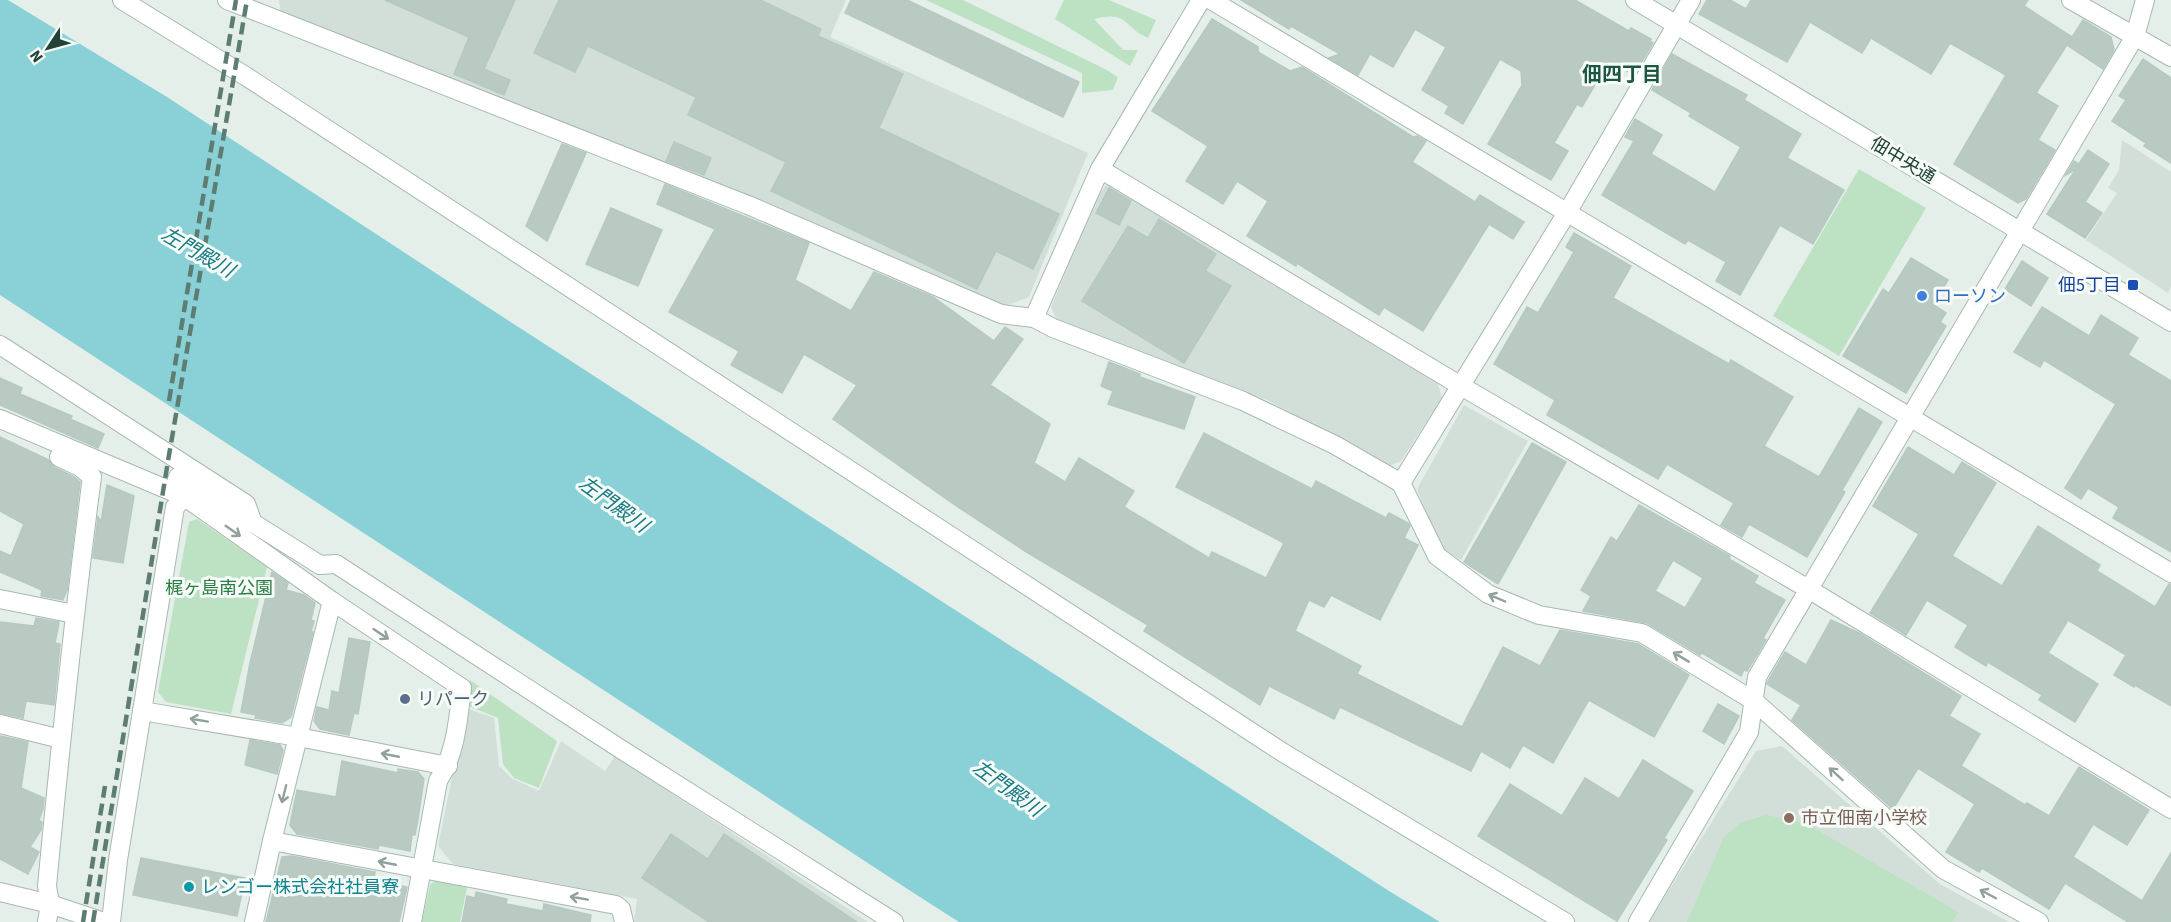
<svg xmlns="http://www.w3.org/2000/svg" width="2171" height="922" viewBox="0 0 2171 922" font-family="'Source Sans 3','Noto Sans JP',sans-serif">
<rect width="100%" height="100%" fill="#e5efe9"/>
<g fill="#d2dfd8">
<path d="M279,0H846L830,37L1088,153L1029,297L1005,306L281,18Z"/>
<path d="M2122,140L2171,172V287L2168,293L2086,240L2117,193L2108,188L2119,170Z"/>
<path d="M1107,183L1437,381L1442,398L1401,461L1389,466L1267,400L1057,321L1051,307L1095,201Z"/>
<path d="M1464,405L1528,441L1461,560L1439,546L1417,489Z"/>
<path d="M466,708L494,718L499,766L511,778L539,791L561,741L605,771L615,756L868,922H634L637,899L453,864L438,846Z"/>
<path d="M1782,746L1940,884L2009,922H1649L1756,751Z"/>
</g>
<g fill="#bce1c3">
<path d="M926,0H963L1105,69L1118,77L1113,90L1082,93V73Z"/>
<path d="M1064,0H1109L1156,20L1148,38C1123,27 1129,10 1094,19L1123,50H1138L1130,66L1055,19Z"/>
<path d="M1859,169L1926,208L1839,356L1773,316Z"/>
<path d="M197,519L267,567L231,714L166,702L158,692L189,522Z"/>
<path d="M470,680L557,741L539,788L514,778L503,764L498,718L466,705Z"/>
<path d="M1766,815L1805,823L1958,912L1952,922H1687L1724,837L1740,823Z"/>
<path d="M435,881L467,887L460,922H422L430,885Z"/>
</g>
<path fill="#89d1d7" d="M0,0H8L167,97L486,306L1389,891L1440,922H959L909,890L0,295Z"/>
<g fill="#b9cac2" stroke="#b6c9c0" stroke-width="1.5" fill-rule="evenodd">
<path d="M385,0H515L484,69L510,80L504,95L454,74L469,37Z"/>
<path d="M559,0H760L821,29L818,36L903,74L879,128L1059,214L1033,269L996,251L977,289L771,191L786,162L688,115L696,97L588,46L575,72L534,53Z"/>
<path d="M851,0H907L1079,82L1063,117L845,13Z"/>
<path d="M1241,0H1575L1629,31L1631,28L1651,39L1650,41L1653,43L1634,75L1609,61L1582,107L1577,104L1554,143L1568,151L1551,180L1488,144L1522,85L1521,71L1500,59L1463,124L1445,113L1449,106L1422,90L1446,47L1415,29L1393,67L1370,54L1358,75L1329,58L1340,54L1291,26L1289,29Z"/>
<path d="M1707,0H1730L1746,9L1751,0H2028L2024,6L2072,37L2036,93L2058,106L2038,140L2055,150L2026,199L2018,203L1954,164L2006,75L1950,43L1931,74L1871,38L1862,53L1810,22L1787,62L1699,14Z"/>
<path d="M1212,19L1258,47V52L1290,71L1302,67L1413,137L1417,136L1426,141L1412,162L1475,202L1480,195L1524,222L1513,239L1489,224L1423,331L1384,307L1379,315L1297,263L1296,266L1247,236L1268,201L1237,181L1223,204L1186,181L1208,146L1152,111Z"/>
<path d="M2083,20L2111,37L2114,50L2103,69L2067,45Z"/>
<path d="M1672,54L1747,95L1744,100L1801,134L1787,158L1844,190L1813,244L1780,225L1740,295L1716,281L1726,262L1688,240L1685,244L1602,195L1634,141L1625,137L1635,119L1662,135L1651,154L1715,192L1741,147L1689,116L1691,113L1652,90Z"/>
<path d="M2143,59L2171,78V163L2144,146L2146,143L2112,121L2126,100L2119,96Z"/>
<path d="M674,142L711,158L704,175L666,161Z"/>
<path d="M562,144L586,153L547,241L526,226Z"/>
<path d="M2088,150L2109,164L2085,202L2102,213L2085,238L2047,214L2076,169L2066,175L2074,161L2079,164Z"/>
<path d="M665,184L809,243L795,280L851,311L874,272L933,297L994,341L1005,327L1023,339L990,385L1050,424L1034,463L1065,482L1079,458L1134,491L1124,507L1209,558L1212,552L1266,578L1284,543L1176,487L1204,433L1312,489L1316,481L1386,518L1389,513L1408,523L1410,526L1404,538L1418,545L1380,620L1331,595L1324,607L1309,600L1295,631L1361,666L1357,674L1462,727L1503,647L1540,666L1560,630L1638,644L1689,675L1654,737L1589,700L1553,763L1523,745L1510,768L1481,751L1471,771L1340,707L1334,719L1269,686L1260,705L1144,631L1148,625L1025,551L952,503L833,419L857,385L804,354L782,393L731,365L739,351L669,312L715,229L657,204Z"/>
<path d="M1109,188L1131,201L1119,225L1096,213Z"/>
<path d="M611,208L662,230L638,286L586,264Z"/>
<path d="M1159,219L1216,254L1205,271L1231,286L1184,363L1082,301L1128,226L1148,238Z"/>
<path d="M1574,233L1631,266L1613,298L1729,364L1731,360L1793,397L1764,446L1819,477L1859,408L1882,422L1842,490L1845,492L1807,557L1749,524L1742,537L1721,525L1734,503L1667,464L1658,479L1547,415L1555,400L1494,364L1527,307L1538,313L1574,252L1566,247Z"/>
<path d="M1911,258L1948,280L1933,304L1946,313L1940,322L1946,326L1906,393L1843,356L1883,289L1889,293Z"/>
<path d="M2022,261L2048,278L2031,306L2005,289Z"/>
<path d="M2042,307L2089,336L2101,315L2138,338L2128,355L2171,381V552L2113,518L2119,507L2088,488L2081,499L2065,488L2116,404L2044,360L2040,367L2014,352Z"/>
<path d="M1109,362L1140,374V377L1195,397L1184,429L1108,404L1113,391L1101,386Z"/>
<path d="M0,378L22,388L20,394L72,416L70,419L104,434L98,448L0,405Z"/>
<path d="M0,437L49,460L54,467L74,477L80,482L67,590L63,600L41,596L42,590L0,572V551L11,556L24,524L0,511Z"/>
<path d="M1532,443L1566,462L1498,584L1464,562Z"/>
<path d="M1908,447L1954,475L1962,462L1996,483L1952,556L2002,586L2038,526L2100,565L2097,571L2155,607L2169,584H2171V706L2135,685L2134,687L2114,675L2126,655L2068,620L2048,653L2098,684L2075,722L2039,700L2042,695L1988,662L1986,666L1955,647L1968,625L1927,600L1906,635L1870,613L1919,534L1873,506Z"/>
<path d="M107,485L134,496L123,563L93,558L98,517L101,522Z"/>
<path d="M1639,505L1730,556L1729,559L1758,576L1754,583L1785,600L1763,638L1766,640L1747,671L1744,670L1741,676L1702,653L1700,655L1647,623L1583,611L1591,596L1581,590L1611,537L1617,541ZM1673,560L1703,578L1685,608L1655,591Z"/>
<path d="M272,572L288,583L286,590L304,595L315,603L311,620L314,621L311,632H313L291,717L282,723L255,718L256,715L241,712L250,663Z"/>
<path d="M36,618L59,622L55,643L60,644L54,705L26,701L23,718L0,713V622L34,626Z"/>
<path d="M1831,620L1859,633L1961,696L1949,716L1980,734L1961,766L2025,805L2027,803L2049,816L2079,767L2149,810L2127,845L2093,824L2073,857L2142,901L2171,853V922H2128L2065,883L2049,909L1982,868L1979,872L1946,852L1975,804L1918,768L1893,809L1792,720L1801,705L1767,684L1768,681L1785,652L1806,665Z"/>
<path d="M349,638L370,642L358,714L354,713L349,735L320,729L314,721L317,707L329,710L332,691L339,693Z"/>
<path d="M1718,704L1739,716L1724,744L1703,731Z"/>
<path d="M0,736L28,742L21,788L44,798L43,809L39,820L42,822L41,830L30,847L39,852L28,874L0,859Z"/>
<path d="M250,740L280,745L283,750L277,774L245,765Z"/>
<path d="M1643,760L1693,791L1664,838L1667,840L1617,921L1478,836L1510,784L1562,816L1585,778L1619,799Z"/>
<path d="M342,761L398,773V769L418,772L424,779L418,819L415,835H412L410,851L379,845L378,849L297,834L290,825L297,790L336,797Z"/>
<path d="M671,834L708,859L724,834L857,922H709L642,878Z"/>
<path d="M292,856L375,872L374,880L407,887L399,922H266L282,857Z"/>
<path d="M141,858L245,878L237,916L133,895Z"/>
<path d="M476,892L507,899L506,904L543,911L544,904L591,915L590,922H462L467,896L475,898Z"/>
</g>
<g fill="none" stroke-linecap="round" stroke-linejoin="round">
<g stroke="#a7b8b0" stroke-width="20">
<g id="minor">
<path d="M122,0L247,77L1282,752L1565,922"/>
<path d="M227,0L748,205L1001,314L1034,318L1053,328L1243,401L1335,445L1401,483L1437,556L1488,594L1539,615L1642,633L1754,701L1943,869L2039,922"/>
<path d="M1211,0L2171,573"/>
<path d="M1635,0L2171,322"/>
<path d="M2071,0L2171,57"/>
<path d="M1100,169L1461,386L1810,590L2171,809"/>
<path d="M1034,318L1100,169L1201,0"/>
<path d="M0,345L246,504L253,523L320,565L336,564L619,748L894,922"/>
<path d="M0,419L185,497L332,601L462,688C458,720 456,753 438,781L412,922"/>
<path d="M1401,483L1568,211L1691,0"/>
<path d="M173,491L178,477L253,523"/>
<path d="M0,599L74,614"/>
<path d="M142,711L298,737L448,766"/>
<path d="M0,724L61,739"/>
<path d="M272,841L616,905L621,909L624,922"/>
<path d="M0,892L50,904L104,922"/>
<path d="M47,922L50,904L47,886C60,749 74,613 92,477L80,467L59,457"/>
<path d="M111,922L118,860L175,507L185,497"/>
<path d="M254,922L272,841L332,601"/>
<path d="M1638,922L1749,732L1757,677L2135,36L2145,0"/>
</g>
</g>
<use href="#minor" stroke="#fff" stroke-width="18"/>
<g stroke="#5d7d72" stroke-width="4.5" stroke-dasharray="12 6" stroke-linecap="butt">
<path d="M169,401L236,0"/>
<path d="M83,922L105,786"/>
<path d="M93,922L168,461L247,0"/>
</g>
</g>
<defs><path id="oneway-shaft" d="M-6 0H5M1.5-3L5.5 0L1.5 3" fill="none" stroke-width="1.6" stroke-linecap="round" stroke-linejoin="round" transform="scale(1.5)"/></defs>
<g stroke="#90a09b">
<use href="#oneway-shaft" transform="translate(233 531) rotate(35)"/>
<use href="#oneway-shaft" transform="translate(1497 598) rotate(-157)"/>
<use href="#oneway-shaft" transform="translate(381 634) rotate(34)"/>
<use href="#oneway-shaft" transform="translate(1681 657) rotate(-149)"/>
<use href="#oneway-shaft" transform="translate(199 720) rotate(-170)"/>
<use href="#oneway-shaft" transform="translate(390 755) rotate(-169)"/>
<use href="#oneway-shaft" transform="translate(1836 774) rotate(-138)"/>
<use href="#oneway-shaft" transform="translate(284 794) rotate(104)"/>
<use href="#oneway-shaft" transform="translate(387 863) rotate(-169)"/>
<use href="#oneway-shaft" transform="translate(1988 894) rotate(-152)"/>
<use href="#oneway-shaft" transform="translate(579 898) rotate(-170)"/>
</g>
<rect fill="#1a4fb4" stroke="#f6fbf8" stroke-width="2" x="2127" y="279" width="12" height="12" rx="3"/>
<circle fill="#3f7fe0" stroke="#f6fbf8" stroke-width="2" cx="1922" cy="296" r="6"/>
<circle fill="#5c6f8a" stroke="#f6fbf8" stroke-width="2" cx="405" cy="699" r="6"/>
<circle fill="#8d6e63" stroke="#f6fbf8" stroke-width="2" cx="1789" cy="818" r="6"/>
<circle fill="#0f9aa8" stroke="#f6fbf8" stroke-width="2" cx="189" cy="887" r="6"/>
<g text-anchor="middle" stroke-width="6" stroke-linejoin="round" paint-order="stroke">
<g font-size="18" fill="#224237" stroke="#f6fbf8">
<text transform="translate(1903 160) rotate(31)" y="6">佃中央通</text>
</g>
<g font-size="18" fill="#164399" stroke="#f6fbf8" text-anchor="end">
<text x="2121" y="291">佃5丁目</text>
</g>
<g font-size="18" fill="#366cbe" stroke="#f6fbf8" text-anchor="start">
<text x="1934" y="302">ローソン</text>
</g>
<g font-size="18" fill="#297c42" stroke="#f6fbf8">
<text x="219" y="594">梶ヶ島南公園</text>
</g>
<g font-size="18" fill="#4e5e75" stroke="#f6fbf8" text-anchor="start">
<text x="417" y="705">リパーク</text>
</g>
<g font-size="18" fill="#785e54" stroke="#f6fbf8" text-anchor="start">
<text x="1801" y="824">市立佃南小学校</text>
</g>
<g font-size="18" fill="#0d838f" stroke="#f6fbf8" text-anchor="start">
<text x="201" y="893">レンゴー株式会社社員寮</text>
</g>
<g font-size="20" font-weight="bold" fill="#1c5643" stroke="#f6fbf8">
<text x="1622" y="81">佃四丁目</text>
</g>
<g font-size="20" font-style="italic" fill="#177a83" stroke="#f6fbf8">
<text transform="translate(198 252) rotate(30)" y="7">左門殿川</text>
<text transform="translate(614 504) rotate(36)" y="7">左門殿川</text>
<text transform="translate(1008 788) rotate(36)" y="7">左門殿川</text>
</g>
</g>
<g transform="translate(48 48) rotate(234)" stroke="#f6fbf8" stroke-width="4.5" paint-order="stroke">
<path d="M0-4.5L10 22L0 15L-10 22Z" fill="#224237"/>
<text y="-9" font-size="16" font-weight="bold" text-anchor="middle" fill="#224237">N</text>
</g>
</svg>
